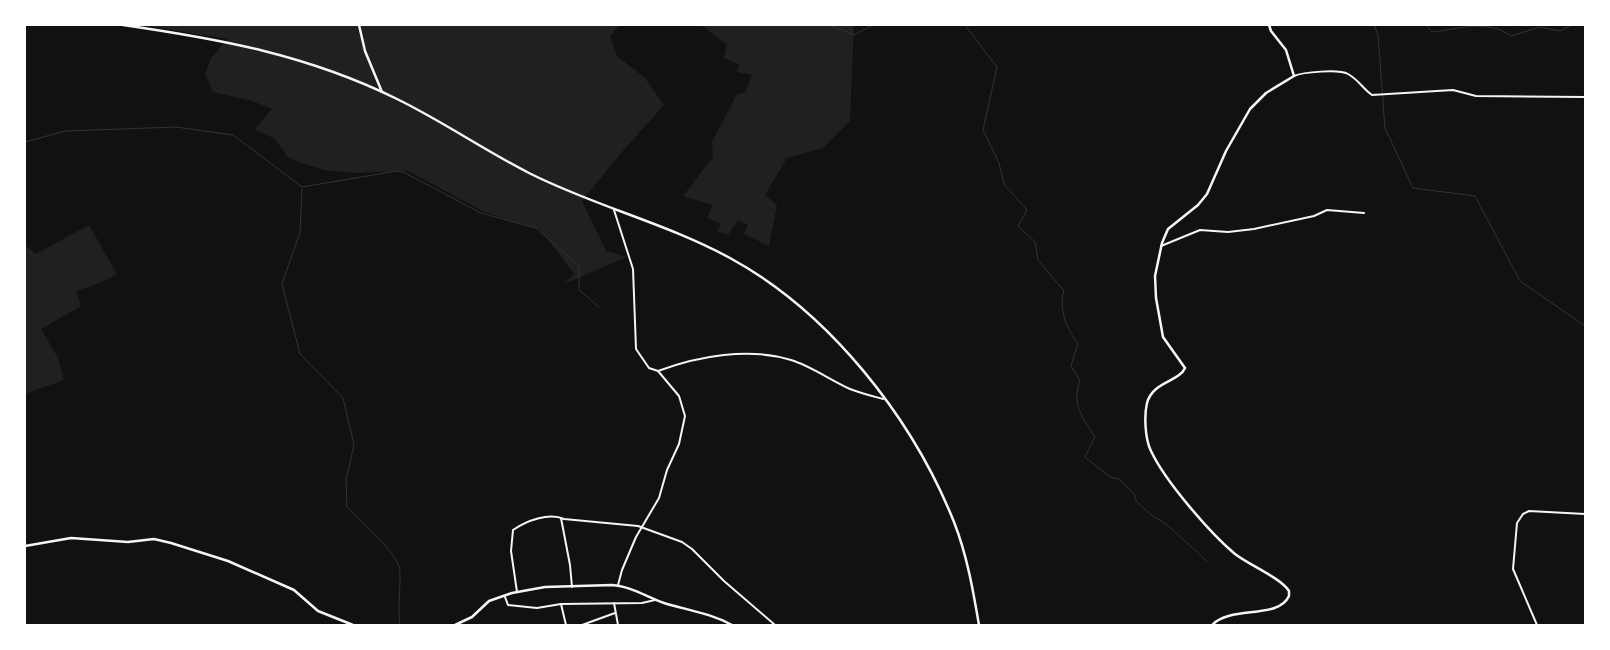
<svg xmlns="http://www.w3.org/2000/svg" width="1610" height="650" viewBox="0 0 1610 650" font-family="'PT Sans',sans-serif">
<rect width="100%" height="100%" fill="#111"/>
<g fill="#202020">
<path d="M142,25H620L610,36L617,56L645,78L664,105L621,153L582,201L606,251L627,257L564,284L574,274L540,229L484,212L408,171L355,173L324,170L295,161L287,156L275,139L255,129L272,109L252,101L213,92L205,74L211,58L228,39Z"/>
<path d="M701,25H854L850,121L823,148L787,158L765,195L777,205L769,246L744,234L748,225L738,220L728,235L717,231L721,224L707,218L713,205L683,196L713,157L712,142L737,94L745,93L752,75L736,72L740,65L724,58L727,45Z"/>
<path d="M89,225L117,274L105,281L76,291L81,306L41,329L58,358L64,380L25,394V245L36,254Z"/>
</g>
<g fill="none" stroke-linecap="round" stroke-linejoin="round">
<g stroke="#333" stroke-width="1">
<path d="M830,25L854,35L873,25"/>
<path d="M965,25L997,67L983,130L999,163L1004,184L1027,210L1018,226L1035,242L1038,260L1064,291C1058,307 1067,331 1078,343L1071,366L1080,381C1071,403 1083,419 1095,437L1085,457L1110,477L1119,479L1134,494L1136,501L1150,514L1166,524L1207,561"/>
<path d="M1374,25L1378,35L1385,128L1413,188L1475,196L1520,281L1585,326"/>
<path d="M1426,25L1432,32C1457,29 1489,19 1511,36L1540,27L1560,31L1572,25"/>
<path d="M25,142L65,131L176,127L233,135L302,187L397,171L405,173L481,213L536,228L579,266V290L599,307"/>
<path d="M302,189L300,232L282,284L300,354L343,398L354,445L346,480L347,507C360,520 393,550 399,566C402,575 397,610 400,625"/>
</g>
<g stroke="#f5f5f5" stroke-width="2">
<path d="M1294,76C1303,72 1339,69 1348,74C1359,80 1363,89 1372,95L1453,90L1476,96L1585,97"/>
<path d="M614,210L633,269L636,349L649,368L658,371L679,396L685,416L679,444L667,470L659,498L636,537L622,570L618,585"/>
<path d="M1161,246L1200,230L1228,232L1254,229L1314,216L1327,210L1364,213"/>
<path d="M658,371C698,356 749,347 791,360C811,366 830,380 850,389C860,393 872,396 883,399"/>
<path d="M561,518L570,565L572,587"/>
<path d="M517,592L511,551L513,530C526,521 549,512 564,519L638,526L682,542L692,549L724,581L775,625"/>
<path d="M505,597L508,605L537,608L561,604L642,603L655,600"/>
<path d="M614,603L618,625"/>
<path d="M561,604L566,625"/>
<path d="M582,625L615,613"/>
<path d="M1537,625L1513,569L1517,523L1523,514L1529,511L1585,514"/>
</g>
<g stroke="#f5f5f5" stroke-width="2.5">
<path d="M359,25L365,51L382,92"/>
<path d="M25,546L71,538L128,542L154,539L171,543L228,561L294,590L318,611L353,625"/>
<path d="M455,625L472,617L489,601L512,593L545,587L612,585C630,586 647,597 664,603C687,610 710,613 732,625"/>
<path d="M1212,625C1231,605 1278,620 1289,596V591C1281,578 1249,565 1235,554C1210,533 1165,481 1151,451C1145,439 1144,416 1147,403C1153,381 1179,382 1185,368L1163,337L1156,298L1155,276L1162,243L1168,229L1198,205L1207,194L1226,151L1250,109L1266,93L1294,76L1286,50L1271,31L1269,25"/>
</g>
<path stroke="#f5f5f5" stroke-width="2.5" d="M123,25C220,39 308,55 397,99C442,121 484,150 529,173C594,206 666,223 730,258C829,312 912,417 954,522C967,555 973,590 979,625"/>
</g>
<rect width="1610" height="650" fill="none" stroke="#ffffff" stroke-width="52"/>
</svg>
